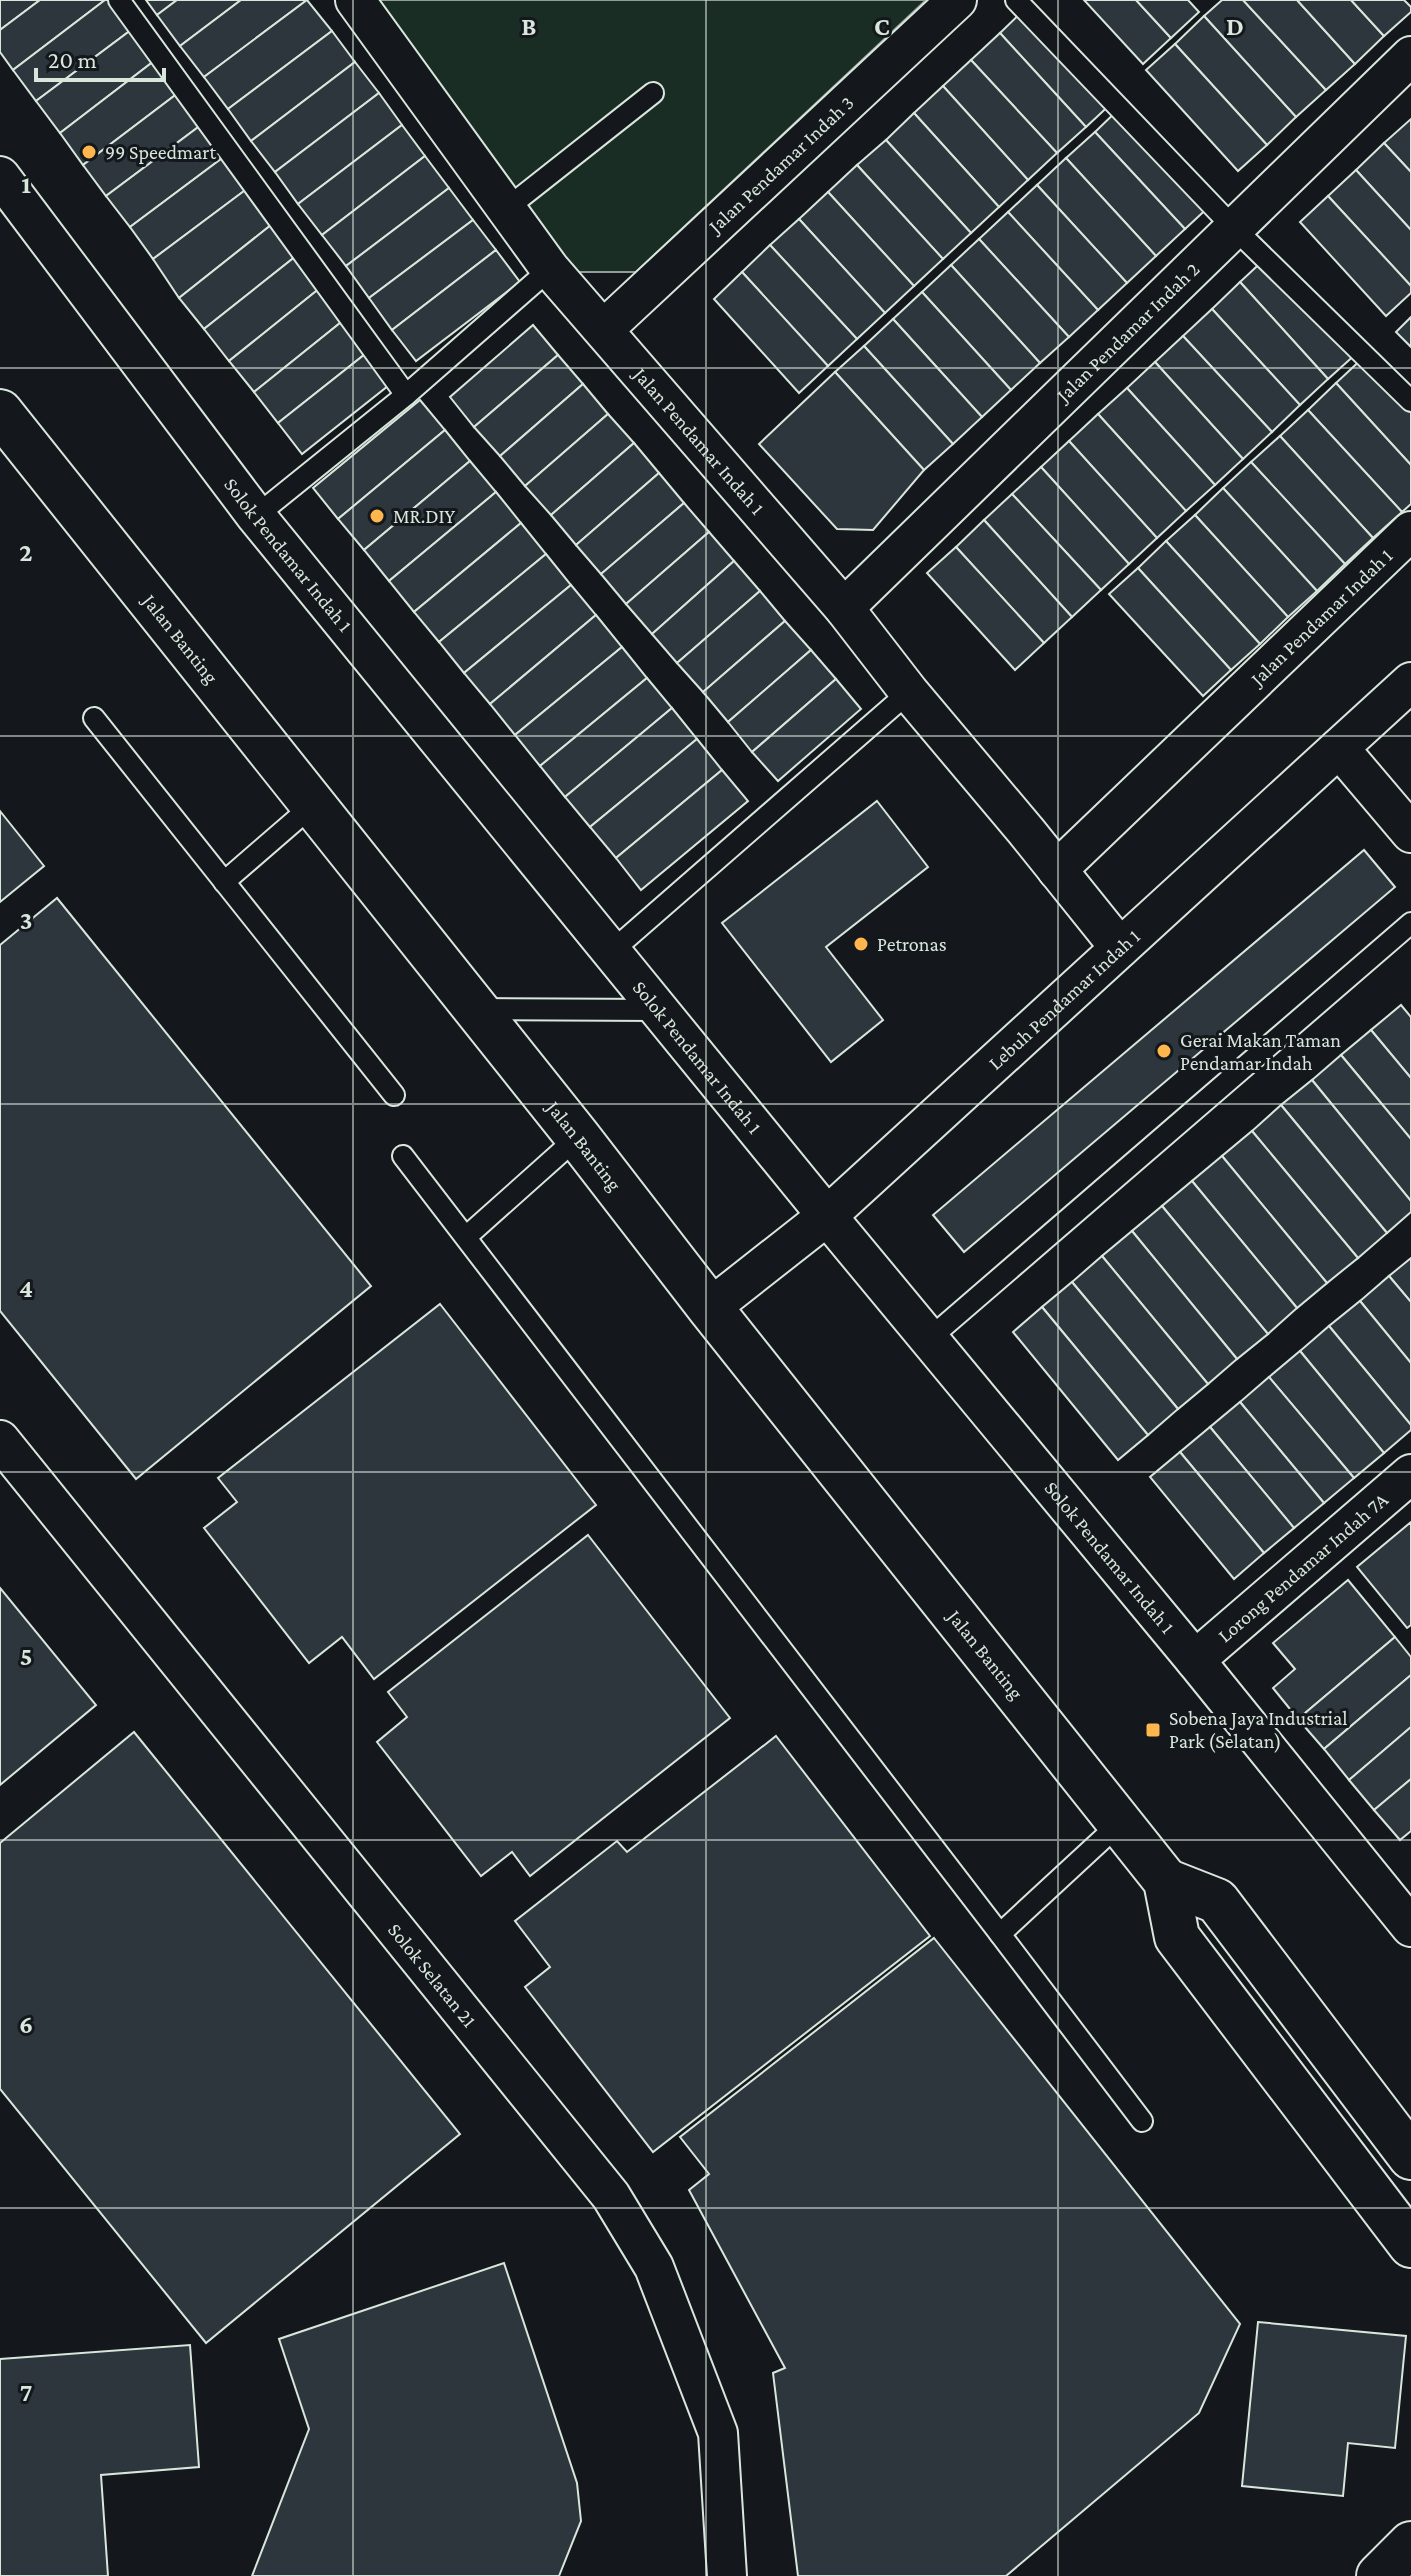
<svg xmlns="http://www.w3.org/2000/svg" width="1411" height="2576" viewBox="0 0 1411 2576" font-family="'Crimson Pro',serif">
<rect width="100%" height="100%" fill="#14181c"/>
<path fill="#1a2d24" stroke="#939e99" stroke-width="2" d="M372,0H926L636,272H570Z"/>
<g fill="#2c363c" stroke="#d8e6dc" stroke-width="2">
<path d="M0,0H40L0,30Z"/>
<path d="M40,0H105L13,70L0,52V30Z"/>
<path d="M105,0H109L131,30L36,101L13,70Z"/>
<path d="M146,0H177L157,15Z"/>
<path d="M177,0H241L180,46L157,15Z"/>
<path d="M241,0H307L204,77L180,46Z"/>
<path d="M307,0L332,31L228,109L204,77Z"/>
<path d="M1084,0H1136L1171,38L1143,64Z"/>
<path d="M1136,0H1188L1199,12L1171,38Z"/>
<path d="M1222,0H1243L1326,90L1296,117L1204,16Z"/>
<path d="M1243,0H1297L1355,64L1326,90Z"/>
<path d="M1297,0H1351L1384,36L1355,64Z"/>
<path d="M1351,0H1404L1411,7V12L1384,36Z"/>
<path d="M1028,6L1115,100L1086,127L1000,33Z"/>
<path d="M1204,16L1296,117L1267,145L1175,44Z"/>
<path d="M131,30L154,61L60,133L36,101Z"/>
<path d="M332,31L355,62L251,141L228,109Z"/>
<path d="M1000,33L1086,127L1057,153L971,60Z"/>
<path d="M1175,44L1267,145L1238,171L1146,70Z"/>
<path d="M971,60L1057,153L1028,180L943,86Z"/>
<path d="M154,61L178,93L83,165L60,133Z"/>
<path d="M355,62L379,93L275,172L251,141Z"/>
<path d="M943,86L1028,180L999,207L914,113Z"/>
<path d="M178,93L201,125L106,196L83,165Z"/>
<path d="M379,93L402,125L298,204L275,172Z"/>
<path d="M1123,105L1213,203L1185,229L1095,132Z"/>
<path d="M914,113L999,207L971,233L886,140Z"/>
<path d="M1411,119V172L1384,143Z"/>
<path d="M201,125L225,156L130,227L106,196Z"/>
<path d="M402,125L425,156L322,235L298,204Z"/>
<path d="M1095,132L1185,229L1156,256L1066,158Z"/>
<path d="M886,140L971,233L943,259L857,165Z"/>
<path d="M1384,143L1411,172V230L1356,170Z"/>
<path d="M225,156L248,188L153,259L130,227Z"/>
<path d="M425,156L449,188L346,266L322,235Z"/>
<path d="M1066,158L1156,256L1127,283L1037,185Z"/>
<path d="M857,165L943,259L914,286L828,192Z"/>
<path d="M1356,170L1411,230V286L1328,196Z"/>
<path d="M1037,185L1127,283L1098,310L1008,212Z"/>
<path d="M248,188L276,221L179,298L153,259Z"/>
<path d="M449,188L473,220L369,298L346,266Z"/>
<path d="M828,192L914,286L885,313L799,219Z"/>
<path d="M1328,196L1411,286V293L1386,316L1300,222Z"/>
<path d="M1008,212L1098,310L1069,337L979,239Z"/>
<path d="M799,219L885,313L857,339L770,245Z"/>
<path d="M473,220L496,250L392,330L369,298Z"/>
<path d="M276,221L301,252L204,329L179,298Z"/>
<path d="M979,239L1069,337L1040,363L951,265Z"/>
<path d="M770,245L857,339L828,366L742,272Z"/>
<path d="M496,250L520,282L416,361L392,330Z"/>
<path d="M301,252L325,284L229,361L204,329Z"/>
<path d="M1268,256L1357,353L1328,379L1240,282Z"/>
<path d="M951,265L1040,363L1011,390L922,292Z"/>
<path d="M742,272L828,366L799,393L714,299Z"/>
<path d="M1240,282L1328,379L1300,405L1212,309Z"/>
<path d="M325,284L350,315L254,392L229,361Z"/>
<path d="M922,292L1011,390L982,417L893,319Z"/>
<path d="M1212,309L1300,405L1272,432L1183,336Z"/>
<path d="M350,315L374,347L278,423L254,392Z"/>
<path d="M1411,317V347L1396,332Z"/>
<path d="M893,319L982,417L953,444L864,346Z"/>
<path d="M533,325L558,355L474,427L450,397Z"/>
<path d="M1183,336L1272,432L1243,459L1155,362Z"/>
<path d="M864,346L953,444L924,470L835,372Z"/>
<path d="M374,347L398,378L302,454L278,423Z"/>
<path d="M558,355L583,384L500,456L474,427Z"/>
<path d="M1365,356L1411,407V465L1336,383Z"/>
<path d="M1155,362L1243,459L1215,485L1127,388Z"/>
<path d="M835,372L924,470L873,530L837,529L759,444Z"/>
<path d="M1336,383L1411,465V504L1402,512L1308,410Z"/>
<path d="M583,384L608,414L525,486L500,456Z"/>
<path d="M1127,388L1215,485L1186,511L1098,414Z"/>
<path d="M420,400L445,430L338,519L313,488Z"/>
<path d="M1308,410L1402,512L1373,538L1280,436Z"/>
<path d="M608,414L634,443L551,515L525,486Z"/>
<path d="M1098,414L1186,511L1157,538L1069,441Z"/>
<path d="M445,430L470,461L364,550L338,519Z"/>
<path d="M1280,436L1373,538L1345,564L1251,462Z"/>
<path d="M1069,441L1157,538L1129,564L1041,467Z"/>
<path d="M634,443L659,473L576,545L551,515Z"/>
<path d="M470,461L496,492L389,581L364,550Z"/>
<path d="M1251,462L1345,564L1317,591L1223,488Z"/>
<path d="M1041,467L1129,564L1101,590L1012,494Z"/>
<path d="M659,473L684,503L601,574L576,545Z"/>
<path d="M1223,488L1317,591L1288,617L1195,515Z"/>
<path d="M496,492L521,523L414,612L389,581Z"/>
<path d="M1012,494L1101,590L1072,617L984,520Z"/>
<path d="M684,503L709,532L626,604L601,574Z"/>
<path d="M1195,515L1288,617L1260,644L1166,541Z"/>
<path d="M984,520L1072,617L1044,643L956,547Z"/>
<path d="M521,523L546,554L439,642L414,612Z"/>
<path d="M709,532L734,561L652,634L626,604Z"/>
<path d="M1166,541L1260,644L1231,670L1138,568Z"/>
<path d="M956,547L1044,643L1015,670L927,573Z"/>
<path d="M546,554L571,585L464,673L439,642Z"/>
<path d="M734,561L760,591L677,663L652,634Z"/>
<path d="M1138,568L1231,670L1203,696L1109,594Z"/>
<path d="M571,585L596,615L490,704L464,673Z"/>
<path d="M760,591L785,621L703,692L677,663Z"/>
<path d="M596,615L622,647L515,735L490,704Z"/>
<path d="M785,621L811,650L728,722L703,692Z"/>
<path d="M622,647L647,678L540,766L515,735Z"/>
<path d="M811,650L836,679L752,752L728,722Z"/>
<path d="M647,678L672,708L565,797L540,766Z"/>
<path d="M836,679L861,709L778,781L752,752Z"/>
<path d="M672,708L697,739L590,827L565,797Z"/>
<path d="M697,739L722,770L616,858L590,827Z"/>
<path d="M722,770L748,801L641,890L616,858Z"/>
<path d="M877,801L928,867L826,947L883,1020L831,1062L722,923Z"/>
<path d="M0,811L44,866L0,902Z"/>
<path d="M1364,850L1395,887L964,1252L933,1215Z"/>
<path d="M57,898L371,1286L136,1479L0,1311V945Z"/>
<path d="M1401,1005L1411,1017V1078L1371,1030Z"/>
<path d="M1371,1030L1411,1078V1139L1341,1055Z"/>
<path d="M1341,1055L1411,1139V1201L1312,1080Z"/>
<path d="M1312,1080L1411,1201V1212L1387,1233L1281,1105Z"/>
<path d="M1281,1105L1387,1233L1358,1258L1252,1131Z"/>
<path d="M1252,1131L1358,1258L1327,1283L1222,1156Z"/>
<path d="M1222,1156L1327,1283L1297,1308L1192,1181Z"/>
<path d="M1192,1181L1297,1308L1268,1334L1162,1206Z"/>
<path d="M1162,1206L1268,1334L1237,1359L1132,1231Z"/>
<path d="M1132,1231L1237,1359L1208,1384L1102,1256Z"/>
<path d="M1102,1256L1208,1384L1178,1409L1072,1282Z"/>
<path d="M1411,1258V1302L1389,1276Z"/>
<path d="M1389,1276L1411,1302V1363L1360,1301Z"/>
<path d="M1072,1282L1178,1409L1148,1435L1042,1307Z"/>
<path d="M1360,1301L1411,1363V1425L1329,1326Z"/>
<path d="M440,1304L596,1505L374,1679L342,1637L309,1663L204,1528L237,1502L218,1478Z"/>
<path d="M1042,1307L1148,1435L1118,1460L1013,1332Z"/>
<path d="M1329,1326L1411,1425V1430L1384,1453L1300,1351Z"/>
<path d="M1300,1351L1384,1453L1354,1478L1269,1377Z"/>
<path d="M1269,1377L1354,1478L1324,1503L1240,1402Z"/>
<path d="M1240,1402L1324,1503L1294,1528L1210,1427Z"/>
<path d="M1210,1427L1294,1528L1264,1553L1180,1452Z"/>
<path d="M1180,1452L1264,1553L1234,1579L1150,1477Z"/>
<path d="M1411,1522V1625L1407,1628L1357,1567Z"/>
<path d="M588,1535L730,1718L530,1876L512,1852L481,1876L377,1742L407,1717L388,1692Z"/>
<path d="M1348,1580L1395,1637L1298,1719L1273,1688L1295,1669L1273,1643Z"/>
<path d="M0,1588L96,1705L0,1785Z"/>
<path d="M1395,1637L1411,1657V1675L1324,1749L1298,1719Z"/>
<path d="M1411,1675V1727L1349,1780L1324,1749Z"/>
<path d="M1411,1727V1779L1374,1810L1349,1780Z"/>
<path d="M134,1732L460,2134L206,2343L0,2089V1843Z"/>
<path d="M776,1736L930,1936L653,2152L525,1987L550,1967L515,1921L617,1841L627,1852Z"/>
<path d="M1411,1779V1831L1400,1840L1374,1810Z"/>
<path d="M934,1938L1240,2324L1199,2413L1006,2576H798L773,2373L785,2368L689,2190L709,2174L680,2137Z"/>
<path d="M504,2263L577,2483L581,2521L559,2576H252L309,2429L279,2339Z"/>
<path d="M1258,2322L1406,2336L1395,2448L1348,2443L1343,2496L1242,2486Z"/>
<path d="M190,2345L199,2467L101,2475L108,2576H0V2359Z"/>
</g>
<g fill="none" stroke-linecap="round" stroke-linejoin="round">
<g stroke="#d8e6dc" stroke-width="24">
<g id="lane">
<path d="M119,0L406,395"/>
<path d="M1016,0L1234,228L1411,401"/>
<path d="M506,209L653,93"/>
<path d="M256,516L406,395L550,269"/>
<path d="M94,718L394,1095"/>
<path d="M224,882L313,805"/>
<path d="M612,951L909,692"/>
<path d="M478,1009L658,1010"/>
<path d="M403,1156L1000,1934"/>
<path d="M466,1237L578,1137"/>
<path d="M929,1339L1411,923"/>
<path d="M1120,1823L1000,1934L1142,2121"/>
</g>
</g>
<g stroke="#d8e6dc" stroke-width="42">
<g id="street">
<path id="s1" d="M355,0L550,269L844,608L909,692L1026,831L1120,948"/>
<path id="s2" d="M0,176L256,516L827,1216L1195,1660L1411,1927"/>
<path id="s3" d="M604,329L957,0"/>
<path id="s4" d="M844,608L1411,56"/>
<path d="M1339,748L1411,833"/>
<path id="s5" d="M1057,870L1411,531"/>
<path id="s6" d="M710,1308L827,1216L1411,682"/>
<path id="s7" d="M0,1440L611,2196L654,2267L718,2433L727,2576"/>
<path id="s8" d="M1195,1660L1411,1474"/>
</g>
</g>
<g stroke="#d8e6dc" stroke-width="48">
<g id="secondary">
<path id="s9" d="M0,412L578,1137L710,1308L1166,1881L1177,1937L1411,2245"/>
<path d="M1166,1881L1217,1901L1411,2157"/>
<path d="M1379,2576L1411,2544"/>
</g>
</g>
<use href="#lane" stroke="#14181c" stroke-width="20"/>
<use href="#street" stroke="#14181c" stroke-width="38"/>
<use href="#secondary" stroke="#14181c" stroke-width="44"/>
</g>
<path fill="none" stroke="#d8e6dc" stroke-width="2" stroke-opacity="0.55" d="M353,0V2576M706,0V2576M1058,0V2576M0,368H1411M0,736H1411M0,1104H1411M0,1472H1411M0,1840H1411M0,2208H1411"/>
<g fill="#ffb74d" stroke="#14181c" stroke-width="3">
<circle cx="89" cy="152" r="8"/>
<circle cx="377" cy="516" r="8"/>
<circle cx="861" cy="944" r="8"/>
<circle cx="1164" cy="1051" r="8"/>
<rect x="1145" y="1722" width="16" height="16" rx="4"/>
</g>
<g text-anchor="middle" stroke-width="6" stroke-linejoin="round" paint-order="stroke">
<g font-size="20" fill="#d8e6dc" stroke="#14181c" text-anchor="start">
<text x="105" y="159">99 Speedmart</text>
<text x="393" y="523">MR.DIY</text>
<text x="877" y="951">Petronas</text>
<text x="1180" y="1047">Gerai Makan Taman<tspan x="1180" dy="23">Pendamar Indah</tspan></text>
<text x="1169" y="1725">Sobena Jaya Industrial<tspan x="1169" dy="23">Park (Selatan)</tspan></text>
</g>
<g font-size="20" fill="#d8e6dc" stroke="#14181c">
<text dy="7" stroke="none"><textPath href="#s3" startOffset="242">Jalan Pendamar Indah 3</textPath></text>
<text dy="7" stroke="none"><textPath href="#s4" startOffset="396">Jalan Pendamar Indah 2</textPath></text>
<text dy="7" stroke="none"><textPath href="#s1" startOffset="560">Jalan Pendamar Indah 1</textPath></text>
<text dy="7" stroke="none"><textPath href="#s2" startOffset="476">Solok Pendamar Indah 1</textPath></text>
<text dy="7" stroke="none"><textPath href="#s5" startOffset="366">Jalan Pendamar Indah 1</textPath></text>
<text dy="7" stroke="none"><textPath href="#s9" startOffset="290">Jalan Banting</textPath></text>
<text dy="7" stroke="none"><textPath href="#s6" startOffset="470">Lebuh Pendamar Indah 1</textPath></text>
<text dy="7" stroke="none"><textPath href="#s2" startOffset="1124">Solok Pendamar Indah 1</textPath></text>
<text dy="7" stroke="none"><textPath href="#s9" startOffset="938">Jalan Banting</textPath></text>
<text dy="7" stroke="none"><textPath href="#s2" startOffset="1772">Solok Pendamar Indah 1</textPath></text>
<text dy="7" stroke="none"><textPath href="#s8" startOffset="142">Lorong Pendamar Indah 7A</textPath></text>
<text dy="7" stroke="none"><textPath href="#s9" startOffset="1586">Jalan Banting</textPath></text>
<text dy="7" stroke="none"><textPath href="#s7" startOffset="688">Solok Selatan 21</textPath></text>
</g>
</g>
<g font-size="26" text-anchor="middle" font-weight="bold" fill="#d8e6dc" stroke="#14181c" stroke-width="6" stroke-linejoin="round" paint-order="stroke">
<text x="529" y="35">B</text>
<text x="882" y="35">C</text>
<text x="1235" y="35">D</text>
<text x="26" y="193">1</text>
<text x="26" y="561">2</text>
<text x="26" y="929">3</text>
<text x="26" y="1297">4</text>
<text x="26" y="1665">5</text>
<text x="26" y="2033">6</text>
<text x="26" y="2401">7</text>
</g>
<path d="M36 68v12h128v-12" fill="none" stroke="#d8e6dc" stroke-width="4"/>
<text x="48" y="68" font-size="24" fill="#d8e6dc" stroke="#14181c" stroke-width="6" paint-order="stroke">20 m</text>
</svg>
